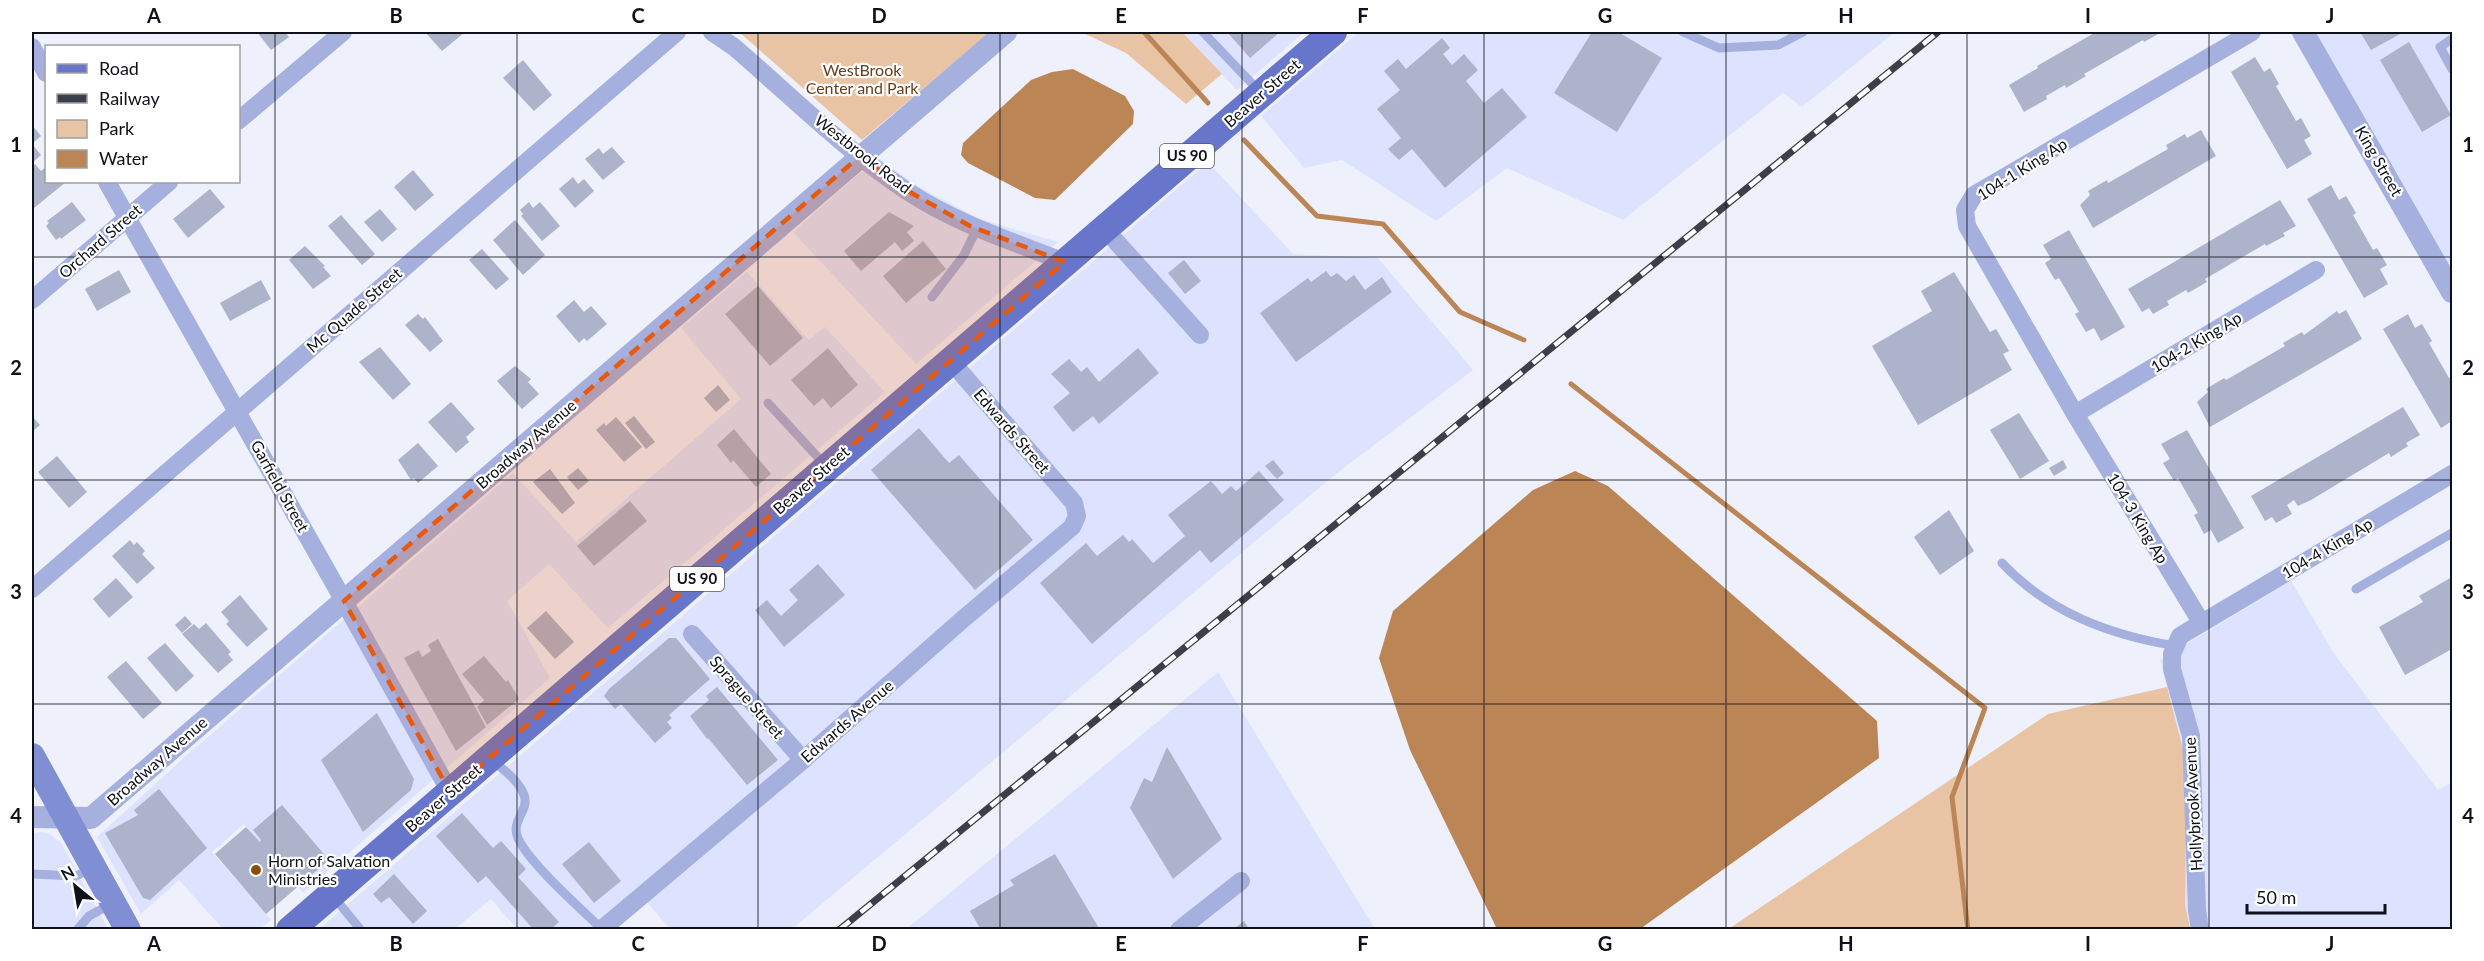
<svg xmlns="http://www.w3.org/2000/svg" width="2484" height="961" viewBox="0 0 2484 961" font-family="Lato,sans-serif">
<rect width="100%" height="100%" fill="#eef1fb"/>
<g fill="#dde3fe">
<path d="M1182,32H1304L1237,90Z"/>
<path d="M1359,32H1895L1802,107L1783,93L1623,220L1507,168L1436,221L1342,160L1304,168L1261,116Z"/>
<path d="M2314,32H2452V272Z"/>
<path d="M878,157L915,185L980,219L1058,242L916,364L793,232Z"/>
<path d="M1208,162L1293,254L1378,258L1473,370L1332,477L792,929H670L647,902L614,929H517L491,899L455,929L318,930Z"/>
<path d="M747,272L809,340L825,327L885,392L608,628L549,564L507,601L550,678L303,893L244,824L212,852L271,920L260,929H223L179,880L141,914L97,837L187,755L513,473L576,542L741,399L681,328Z"/>
<path d="M2291,581L2335,655L2438,790L2452,782V929H2190L2185,904L2187,765L2160,660Z"/>
<path d="M1218,672L1375,929L905,930Z"/>
<path d="M41,832L50,834L62,844L108,929H32V833Z"/>
</g>
<g fill="#e8c3a4">
<path d="M739,32H990L862,140Z"/>
<path d="M1081,32H1182L1222,74L1186,104L1126,53Z"/>
<path d="M2167,687L2187,765L2185,904L2190,929L1727,930L2048,714Z"/>
</g>
<g fill="#bc8555">
<path d="M1073,69L1125,96L1134,111L1133,124L1055,200L1035,198L968,163L961,155L963,143L1031,80L1052,72Z"/>
<path d="M1575,471L1608,486L1877,721L1879,758L1640,929H1497L1410,750L1379,658L1393,611L1533,490Z"/>
</g>
<g fill="none" stroke-linecap="round" stroke-linejoin="round">
<g stroke="#bc8555" stroke-width="5">
<path d="M1144,32L1208,103"/>
<path d="M1244,140L1317,216L1383,224L1460,312L1524,340"/>
<path d="M1571,384L1985,708L1952,797L1968,930"/>
</g>
</g>
<g fill="#acb3cb">
<path d="M257,32H285L289,37L271,50Z"/>
<path d="M425,32H465L442,51Z"/>
<path d="M1227,32H1280L1250,58Z"/>
<path d="M1592,32H1618L1662,58L1617,132L1554,93Z"/>
<path d="M2096,32H2162L2144,42L2143,40L2084,74L2086,76L2066,88L2065,85L2046,96L2047,99L2024,112L2009,85L2038,68L2037,66Z"/>
<path d="M2360,32H2404L2371,50Z"/>
<path d="M1442,38L1450,48L1443,54L1452,65L1464,54L1478,70L1466,81L1484,103L1502,88L1527,117L1445,188L1412,149L1399,160L1388,149L1401,138L1377,109L1400,90L1384,71L1398,59L1406,69Z"/>
<path d="M2409,42L2451,115L2422,132L2380,60Z"/>
<path d="M2255,57L2264,72L2270,68L2279,84L2276,86L2296,121L2301,118L2311,136L2304,140L2312,154L2287,169L2231,72Z"/>
<path d="M523,60L552,95L534,111L503,78Z"/>
<path d="M32,125L41,136L32,144Z"/>
<path d="M2201,130L2216,156L2093,228L2080,205L2090,195L2088,191L2107,180L2108,183L2168,149L2166,145L2185,134L2187,138Z"/>
<path d="M32,144L41,155L32,163Z"/>
<path d="M612,147L625,162L603,180L585,159L599,148L603,154Z"/>
<path d="M35,164L41,171L46,167V182H66L34,208L32,206V167Z"/>
<path d="M413,170L434,195L415,211L394,187Z"/>
<path d="M573,177L578,184L584,179L594,191L575,208L559,189Z"/>
<path d="M2331,185L2339,200L2346,196L2356,213L2353,215L2373,250L2377,248L2387,265L2380,269L2388,284L2364,298L2307,199Z"/>
<path d="M210,189L225,207L188,238L173,219Z"/>
<path d="M2280,200L2296,226L2283,233L2285,236L2266,246L2265,244L2205,279L2207,282L2188,293L2186,290L2167,301L2169,305L2153,314L2149,308L2142,312L2128,289Z"/>
<path d="M72,202L86,220L61,239L60,237L56,240L46,226L49,223L47,221Z"/>
<path d="M529,202L533,208L540,202L560,226L542,241L521,216L523,214L520,210Z"/>
<path d="M380,209L397,229L382,242L364,222Z"/>
<path d="M889,212L914,226L907,232L914,241L902,251L895,242L861,271L844,251Z"/>
<path d="M341,215L375,254L362,265L328,226Z"/>
<path d="M515,220L545,255L523,275L493,240Z"/>
<path d="M2069,230L2125,327L2101,341L2094,328L2086,332L2075,314L2079,312L2059,278L2055,280L2045,263L2051,259L2043,245Z"/>
<path d="M923,241L946,269L906,303L883,276Z"/>
<path d="M305,246L325,266L323,267L331,276L313,289L289,260Z"/>
<path d="M482,249L509,279L496,290L469,260Z"/>
<path d="M1184,260L1201,281L1185,294L1168,273Z"/>
<path d="M119,270L131,292L97,311L85,289Z"/>
<path d="M1326,271L1331,277L1337,273L1346,281L1354,275L1365,290L1382,277L1392,292L1296,362L1260,313L1308,278L1311,282Z"/>
<path d="M1954,272L1990,332L1996,329L2009,351L2003,354L2012,370L1918,425L1872,346L1932,311L1921,291Z"/>
<path d="M261,280L271,299L230,321L220,303Z"/>
<path d="M758,286L803,338L770,366L725,314Z"/>
<path d="M574,300L584,312L591,306L607,324L587,341L584,338L579,343L556,316Z"/>
<path d="M2346,310L2362,339L2210,427L2197,402L2208,392L2206,389L2224,378L2226,380L2285,346L2283,343L2302,332L2304,335L2337,311L2339,314Z"/>
<path d="M418,314L423,319L425,317L443,341L430,352L405,325Z"/>
<path d="M2408,314L2415,328L2422,324L2432,341L2429,343L2449,378L2452,376V421L2441,428L2383,329Z"/>
<path d="M380,347L411,384L393,400L359,362Z"/>
<path d="M828,348L858,385L831,408L823,398L814,406L791,380Z"/>
<path d="M1138,348L1159,373L1099,424L1093,416L1073,432L1053,407L1070,393L1051,374L1069,359L1081,372L1087,367L1099,382Z"/>
<path d="M515,366L531,379L528,382L539,394L522,409L497,381Z"/>
<path d="M718,385L730,400L716,412L704,398Z"/>
<path d="M451,402L475,429L466,437L469,442L456,453L428,422Z"/>
<path d="M2403,407L2420,435L2406,443L2408,446L2391,457L2389,453L2311,500L2298,506L2294,500L2287,505L2292,514L2276,523L2272,517L2265,521L2251,496Z"/>
<path d="M2019,413L2049,461L2020,479L1990,430Z"/>
<path d="M32,416L40,425L32,432Z"/>
<path d="M634,416L655,442L646,449L625,423Z"/>
<path d="M616,417L642,447L624,462L596,430L604,423L606,426Z"/>
<path d="M919,428L949,463L959,455L1033,540L975,590L871,470Z"/>
<path d="M734,429L771,474L756,487L733,460L731,463L717,445Z"/>
<path d="M2187,430L2244,528L2218,543L2211,530L2204,534L2194,515L2198,513L2178,478L2174,481L2163,463L2170,459L2161,444Z"/>
<path d="M418,443L438,466L418,483L414,478L411,480L398,460Z"/>
<path d="M57,456L87,492L69,508L38,472Z"/>
<path d="M1273,460L1284,473L1277,479L1265,466Z"/>
<path d="M2063,460L2067,468L2054,476L2049,468Z"/>
<path d="M578,468L589,481L578,490L567,477Z"/>
<path d="M550,469L575,503L562,514L533,482Z"/>
<path d="M1259,471L1284,500L1211,563L1200,550L1092,644L1040,583L1086,543L1097,556L1123,535L1129,542L1132,539L1153,563L1185,536L1168,515L1211,481L1222,494L1231,486L1236,491Z"/>
<path d="M630,501L647,521L594,566L577,546Z"/>
<path d="M1949,510L1974,551L1940,575L1914,537Z"/>
<path d="M130,540L134,545L137,542L145,551L142,554L155,568L137,584L112,556Z"/>
<path d="M818,564L845,595L784,647L755,610L767,600L781,616L798,600L789,590Z"/>
<path d="M2452,577V649L2405,675L2379,627L2423,602L2419,596Z"/>
<path d="M116,578L133,597L109,618L93,599Z"/>
<path d="M240,595L268,629L247,647L226,624L229,621L221,612Z"/>
<path d="M546,611L574,642L555,659L527,628Z"/>
<path d="M185,616L192,624L182,633L175,625Z"/>
<path d="M206,623L231,652L228,654L233,660L218,673L182,634L194,624L199,629Z"/>
<path d="M669,638H676L710,679L669,715L672,718L667,722L672,728L655,743L621,704L615,709L604,696L609,689Z"/>
<path d="M438,639L486,727L456,751L404,658L419,650L422,657L431,651L428,645Z"/>
<path d="M165,643L194,676L176,692L147,658Z"/>
<path d="M484,656L506,682L508,680L519,699L487,725L477,707L484,700L462,674Z"/>
<path d="M126,661L162,703L143,719L107,677Z"/>
<path d="M717,687L778,760L747,785L708,738L707,739L690,716L709,700L706,696Z"/>
<path d="M377,713L414,779L411,790L363,832L321,760Z"/>
<path d="M1167,747L1222,839L1173,879L1130,808L1144,778L1152,782Z"/>
<path d="M159,789L207,848L150,900L143,898L105,833L138,815L134,810Z"/>
<path d="M282,805L329,860L266,914L215,854L246,827L260,842L261,840L253,830Z"/>
<path d="M462,813L493,848L501,841L526,869L518,877L559,922L550,930H534L486,876L478,883L436,836Z"/>
<path d="M589,842L621,881L594,903L562,864Z"/>
<path d="M1055,854L1100,930H981L970,911L1014,885L1010,880Z"/>
<path d="M394,874L427,911L413,924L389,897L381,903L373,894Z"/>
<path d="M1244,921L1250,930H1232Z"/>
</g>
<g fill="none" stroke-linecap="round" stroke-linejoin="round">
<g stroke="#a5b0df" stroke-width="9">
<path d="M1203,32L1259,91"/>
<path d="M1683,32L1719,48L1778,45L1803,32"/>
<path d="M2452,39L2440,47L2452,69"/>
<path d="M932,297L964,255L977,228"/>
<path d="M768,403L825,465"/>
<path d="M2002,563C2048,612 2109,635 2176,646"/>
<path d="M2356,589L2452,533"/>
<path d="M493,761C504,770 519,781 524,795C530,810 510,821 518,838C528,862 581,909 602,929"/>
<path d="M32,874L76,876L93,868"/>
<path d="M333,896L361,930"/>
<path d="M77,930L89,916L111,904"/>
</g>
<g stroke="#a5b0df" stroke-width="18">
<path d="M712,32L734,47C791,96 845,150 907,191C955,223 1011,241 1065,262"/>
<path d="M32,47L46,73"/>
<path d="M238,121L343,32"/>
<path d="M107,182L335,585L450,792"/>
<path d="M1104,228L1200,335"/>
<path d="M32,300L169,182"/>
<path d="M2075,414L2316,270"/>
<path d="M32,589L677,32"/>
<path d="M2201,622L2075,414L1967,226L1965,210L1974,195L2252,32"/>
<path d="M692,634L803,760"/>
<path d="M601,930L803,760L962,620L1072,527L1077,516L1074,503L950,360"/>
<path d="M1179,930L1241,881"/>
<path d="M2200,930L2197,910L2191,736L2172,669V654L2180,636L2452,474"/>
</g>
<g stroke="#a5b0df" stroke-width="22">
<path d="M2303,32L2452,292"/>
<path d="M32,817L91,818L1006,32"/>
</g>
<path stroke="#808fd4" stroke-width="26" d="M32,756L128,930"/>
<path stroke="#6776cb" stroke-width="28" d="M290,930L1333,32"/>
<g stroke="#3d3f48" stroke-width="7">
<path id="rail" d="M839,930L1938,32"/>
</g>
<use href="#rail" stroke="#fff" stroke-width="4.5" stroke-dasharray="14" stroke-linecap="butt"/>
</g>
<path fill="#e8590c" fill-opacity="0.2" stroke="#e8590c" stroke-width="4.5" stroke-dasharray="12 8" stroke-linejoin="round" d="M860,156L908,191L970,226L1065,262L450,792L344,601Z"/>
<path fill="none" stroke="#0f111a" stroke-width="1.5" stroke-opacity="0.55" d="M275,32V930M517,32V930M758,32V930M1000,32V930M1242,32V930M1484,32V930M1726,32V930M1967,32V930M2209,32V930M32,257H2452M32,480H2452M32,704H2452"/>
<circle fill="#894e08" stroke="#fff" stroke-width="2" cx="256" cy="870" r="6"/>
<g text-anchor="middle" stroke-width="4.5" stroke-linejoin="round" paint-order="stroke">
<g fill="#fff" stroke="#57585f" stroke-width="1.5">
<rect x="1160" y="144" width="54" height="24" rx="4.5"/>
<rect x="670" y="567" width="54" height="24" rx="4.5"/>
</g>
<g font-size="15" font-weight="bold" fill="#0f111a">
<text x="1187" y="161">US 90</text>
<text x="697" y="584">US 90</text>
</g>
<g font-size="16" fill="#66401b" stroke="#fff">
<text x="862" y="76">WestBrook<tspan x="862" dy="18">Center and Park</tspan></text>
</g>
<g font-size="16" fill="#0f111a" stroke="#fff">
<text transform="translate(1262 93) rotate(-41)" y="6">Beaver Street</text>
<text transform="translate(863 154) rotate(38)" y="6">Westbrook Road</text>
<text transform="translate(2379 161) rotate(60)" y="6">King Street</text>
<text transform="translate(2022 169) rotate(-32)" y="6">104-1 King Ap</text>
<text transform="translate(100 241) rotate(-41)" y="6">Orchard Street</text>
<text transform="translate(354 310) rotate(-41)" y="6">Mc Quade Street</text>
<text transform="translate(2196 342) rotate(-31)" y="6">104-2 King Ap</text>
<text transform="translate(1012 431) rotate(49)" y="6">Edwards Street</text>
<text transform="translate(526 444) rotate(-41)" y="6">Broadway Avenue</text>
<text transform="translate(811 480) rotate(-41)" y="6">Beaver Street</text>
<text transform="translate(280 486) rotate(61)" y="6">Garfield Street</text>
<text transform="translate(2138 518) rotate(59)" y="6">104-3 King Ap</text>
<text transform="translate(2327 548) rotate(-31)" y="6">104-4 King Ap</text>
<text transform="translate(747 697) rotate(49)" y="6">Sprague Street</text>
<text transform="translate(847 721) rotate(-41)" y="6">Edwards Avenue</text>
<text transform="translate(157 761) rotate(-41)" y="6">Broadway Avenue</text>
<text transform="translate(443 798) rotate(-41)" y="6">Beaver Street</text>
<text transform="translate(2193 804) rotate(-93)" y="6">Hollybrook Avenue</text>
</g>
<g font-size="16" fill="#0f111a" stroke="#fff" text-anchor="start">
<text x="268" y="867">Horn of Salvation<tspan x="268" dy="18">Ministries</tspan></text>
</g>
</g>
<rect width="2484" height="961" fill="none" stroke="#ffffff" stroke-width="66"/>
<rect x="45" y="45" width="195" height="138" fill="#ffffff" stroke="#9fa0a3" stroke-width="1.5"/>
<rect x="57" y="64" width="30" height="9" fill="#6776cb" stroke="#9fa0a3" stroke-width="1.5"/>
<text x="99" y="75" font-size="18" fill="#0f111a">Road</text>
<rect x="57" y="94" width="30" height="9" fill="#3d3f48" stroke="#9fa0a3" stroke-width="1.5"/>
<text x="99" y="105" font-size="18" fill="#0f111a">Railway</text>
<rect x="57" y="120" width="30" height="18" fill="#e8c3a4" stroke="#9fa0a3" stroke-width="1.5"/>
<text x="99" y="135" font-size="18" fill="#0f111a">Park</text>
<rect x="57" y="150" width="30" height="18" fill="#bc8555" stroke="#9fa0a3" stroke-width="1.5"/>
<text x="99" y="165" font-size="18" fill="#0f111a">Water</text>
<g transform="translate(75 886) rotate(330)" stroke="#ffffff" stroke-width="4.5" paint-order="stroke">
<path d="M0-4.5L10 22L0 15L-10 22Z" fill="#0f111a"/>
<text y="-9" font-size="16" font-weight="bold" text-anchor="middle" fill="#0f111a">N</text>
</g>
<path d="M2247 904v9h138v-9" fill="none" stroke="#0f111a" stroke-width="3"/>
<text x="2256" y="904" font-size="18" fill="#0f111a" stroke="#ffffff" stroke-width="4.5" paint-order="stroke">50 m</text>
<rect x="33" y="33" width="2418" height="895" fill="none" stroke="#0f111a" stroke-width="2"/>
<g font-size="20" text-anchor="middle" font-weight="bold" fill="#0f111a">
<text x="154" y="23">A</text>
<text x="396" y="23">B</text>
<text x="638" y="23">C</text>
<text x="879" y="23">D</text>
<text x="1121" y="23">E</text>
<text x="1363" y="23">F</text>
<text x="1605" y="23">G</text>
<text x="1846" y="23">H</text>
<text x="2088" y="23">I</text>
<text x="2330" y="23">J</text>
<text x="16" y="152">1</text>
<text x="2468" y="152">1</text>
<text x="16" y="375">2</text>
<text x="2468" y="375">2</text>
<text x="16" y="599">3</text>
<text x="2468" y="599">3</text>
<text x="16" y="823">4</text>
<text x="2468" y="823">4</text>
<text x="154" y="951">A</text>
<text x="396" y="951">B</text>
<text x="638" y="951">C</text>
<text x="879" y="951">D</text>
<text x="1121" y="951">E</text>
<text x="1363" y="951">F</text>
<text x="1605" y="951">G</text>
<text x="1846" y="951">H</text>
<text x="2088" y="951">I</text>
<text x="2330" y="951">J</text>
</g>
</svg>
